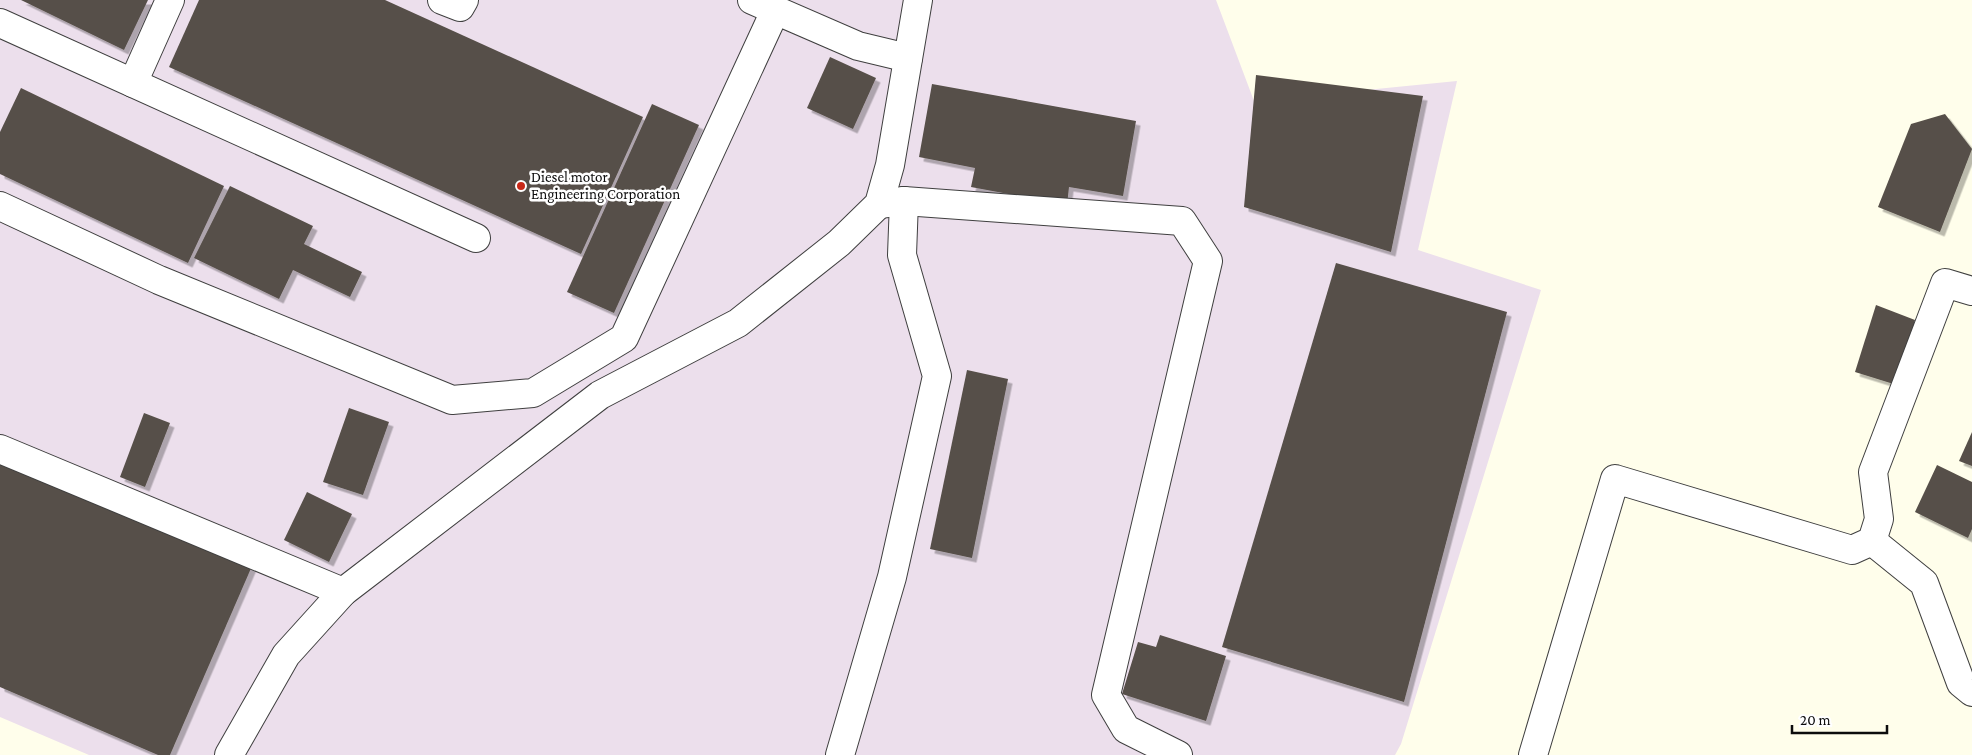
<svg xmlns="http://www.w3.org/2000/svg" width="1972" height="755" viewBox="0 0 1972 755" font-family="'Crimson Pro',serif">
<defs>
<filter id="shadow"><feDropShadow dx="4.5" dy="4.5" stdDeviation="0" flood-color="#0004"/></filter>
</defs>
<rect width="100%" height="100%" fill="#fffeeb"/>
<path fill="#ecdfec" d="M0,0H1216L1254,101L1457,81L1418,250L1541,290L1401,744L1395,755H89L0,717Z"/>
<g fill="#564f48" filter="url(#shadow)">
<path d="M21,0H148L124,50Z"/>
<path d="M199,0H385L643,117L581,254L169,67Z"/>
<path d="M830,57L876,78L853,129L807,108Z"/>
<path d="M1256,75L1423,96L1391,252L1244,207Z"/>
<path d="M932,84L1136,121L1123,196L1069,187L1067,205L971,187L975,168L919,157Z"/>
<path d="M21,88L224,186L188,263L0,174V132Z"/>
<path d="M652,104L699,125L614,313L567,292Z"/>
<path d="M1945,114L1972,149L1940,232L1878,207L1911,124Z"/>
<path d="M230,186L313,226L304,244L362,272L350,297L293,270L279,299L194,258Z"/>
<path d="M1336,263L1507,312L1404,702L1222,647Z"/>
<path d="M1876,305L1915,320L1900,386L1855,372Z"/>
<path d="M967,370L1008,379L972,558L930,549Z"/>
<path d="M349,408L389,422L363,495L323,482Z"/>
<path d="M144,413L170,423L145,487L120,477Z"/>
<path d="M1972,432V466L1959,461Z"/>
<path d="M0,458L252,566L170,755H158L0,687Z"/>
<path d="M1937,465L1972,482V529L1968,538L1915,512Z"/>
<path d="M307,492L352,514L329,562L284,540Z"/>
<path d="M1160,635L1226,656L1206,721L1122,694L1138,642L1156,647Z"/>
</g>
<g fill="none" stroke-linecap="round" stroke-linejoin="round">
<g stroke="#3f3f3f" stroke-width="30">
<g id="minor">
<path d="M442,0L460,7L464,0"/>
<path d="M752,0L858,46L908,58"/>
<path d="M0,23L476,238"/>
<path d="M133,83L170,0"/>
<path d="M879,204L904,201L1182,221L1208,261L1106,695L1126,729L1178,755"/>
<path d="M0,206L159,280L452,400L533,393L624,338L775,11"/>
<path d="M0,449L343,592"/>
<path d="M1872,541L1924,583L1961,683L1972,692"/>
<path d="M229,755L286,655L343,592L600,395L738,323L839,243L879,204L890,165L918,0"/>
<path d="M840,755L892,577L937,376L902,255L904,201"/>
<path d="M1533,755L1615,479L1852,550L1872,541L1879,519L1873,472L1945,283L1972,291"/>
</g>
</g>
<use href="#minor" stroke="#fff" stroke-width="28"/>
</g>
<circle fill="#c82818" stroke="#fff" stroke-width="2" cx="521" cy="186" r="5"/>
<g text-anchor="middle" stroke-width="5" stroke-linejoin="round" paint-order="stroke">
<g font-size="15" fill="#0c0c0c" stroke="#fff" text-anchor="start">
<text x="531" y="182">Diesel motor<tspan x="531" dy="17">Engineering Corporation</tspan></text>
</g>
</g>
<path d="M1792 725v8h95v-8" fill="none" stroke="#0c0c0c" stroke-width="2.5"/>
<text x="1800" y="725" font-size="15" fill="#0c0c0c" stroke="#ffffff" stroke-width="4" paint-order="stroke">20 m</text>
</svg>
